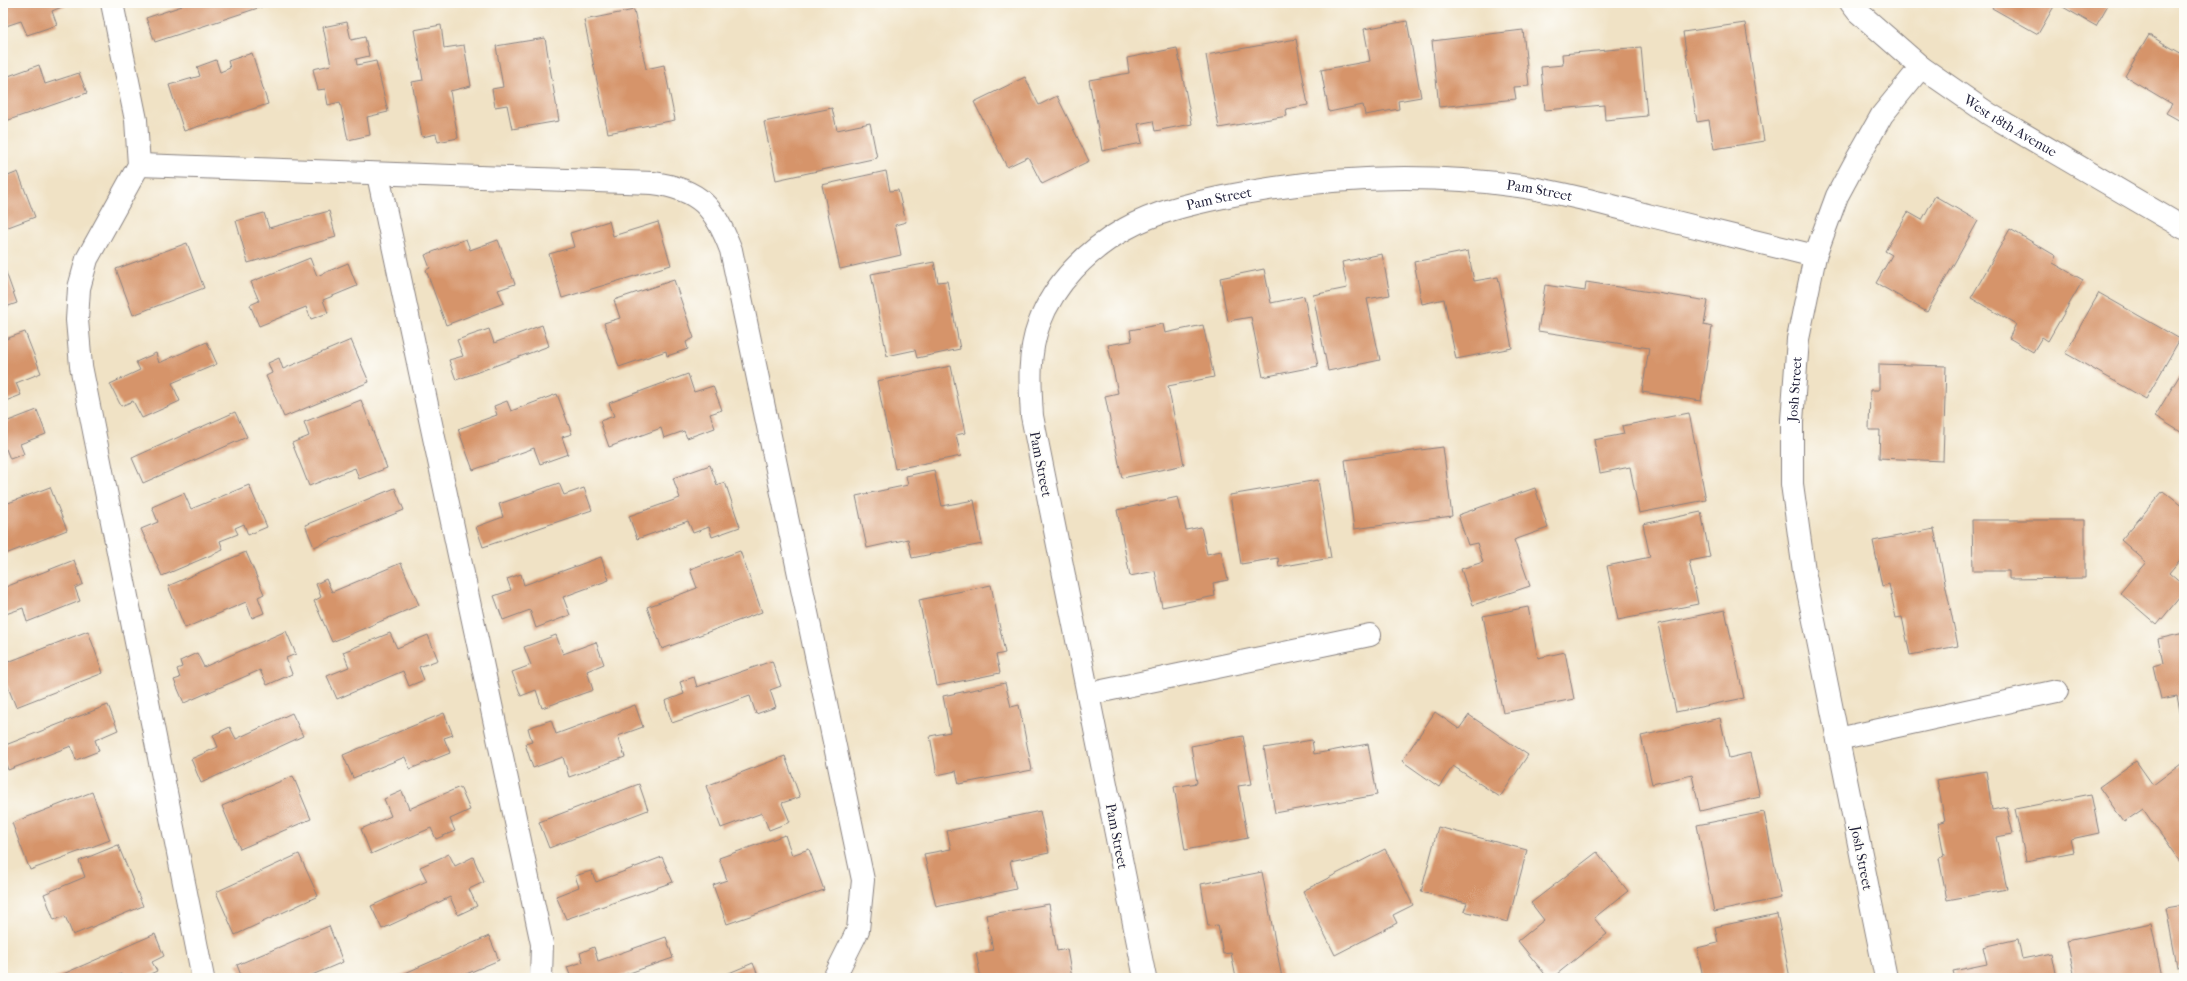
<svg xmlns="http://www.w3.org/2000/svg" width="2187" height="981" viewBox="0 0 2187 981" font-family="'IM FELL French Canon',serif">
<rect width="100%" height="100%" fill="#fdfcf7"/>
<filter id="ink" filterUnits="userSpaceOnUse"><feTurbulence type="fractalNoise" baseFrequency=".025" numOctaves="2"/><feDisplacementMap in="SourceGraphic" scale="8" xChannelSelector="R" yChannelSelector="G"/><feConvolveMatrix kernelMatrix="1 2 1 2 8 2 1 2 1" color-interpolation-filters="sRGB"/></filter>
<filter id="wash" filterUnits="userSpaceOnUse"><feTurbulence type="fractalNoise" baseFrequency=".012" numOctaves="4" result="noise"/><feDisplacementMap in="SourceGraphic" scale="16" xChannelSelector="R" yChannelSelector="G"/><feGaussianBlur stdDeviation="0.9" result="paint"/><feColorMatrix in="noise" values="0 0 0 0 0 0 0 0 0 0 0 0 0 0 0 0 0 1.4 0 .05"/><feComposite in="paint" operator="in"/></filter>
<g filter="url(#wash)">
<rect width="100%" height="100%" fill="#f0e2c5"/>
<g id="blocks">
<g fill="#d6946a">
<path d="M3,3H68L69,4L52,11L57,25L27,35L21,21L3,27Z"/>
<path d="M181,3H263L264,6L155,42L146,18L182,6Z"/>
<path d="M1995,3H2109L2096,26L2056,3L2038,34L1992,8Z"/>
<path d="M634,10L646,69L664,65L675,120L608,133L584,20Z"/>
<path d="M1407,21L1421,97L1398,101L1399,109L1365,115L1363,105L1329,112L1321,70L1370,61L1364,29Z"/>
<path d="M347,22L351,40L365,37L369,56L356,59L357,65L376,61L388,112L367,117L370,135L348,140L340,102L328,105L325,89L318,90L313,69L331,65L323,27Z"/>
<path d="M1745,23L1764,141L1714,149L1709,120L1697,122L1683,32Z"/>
<path d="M441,25L444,48L464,45L471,86L450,91L458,138L438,142L436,134L422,137L412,82L423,80L414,30Z"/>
<path d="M1523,30L1529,86L1514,87L1516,99L1439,107L1432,41Z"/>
<path d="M2149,35L2184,55V123L2166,113L2172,104L2125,76Z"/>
<path d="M545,38L559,121L512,129L507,105L495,107L492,89L503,87L496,46Z"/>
<path d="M1296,39L1308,105L1286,109L1287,116L1219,128L1206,55Z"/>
<path d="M1641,47L1647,116L1605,120L1604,105L1545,110L1541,67L1563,65L1562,54Z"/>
<path d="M1177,48L1192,124L1155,131L1153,121L1138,124L1142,143L1102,151L1089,80L1129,73L1127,58Z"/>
<path d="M252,53L268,104L184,131L169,85L200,76L197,67L216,60L220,72L230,68L228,61Z"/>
<path d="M39,65L45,84L79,73L87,93L3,122V78Z"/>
<path d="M1025,77L1039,105L1057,96L1089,161L1042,184L1028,157L1007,167L974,102Z"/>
<path d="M832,108L837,130L870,123L877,158L776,180L764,122Z"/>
<path d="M886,171L890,191L898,190L906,222L895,225L901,255L840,269L822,185Z"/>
<path d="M18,172L35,217L3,229V178Z"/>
<path d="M1935,196L1978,221L1927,312L1876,283L1892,255L1885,251L1908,212L1922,220Z"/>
<path d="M329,211L336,237L248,263L236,221L264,213L269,228Z"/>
<path d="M609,221L613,236L658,222L671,265L562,298L549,254L574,247L570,233Z"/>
<path d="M2010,229L2056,256L2053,263L2083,280L2048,341L2042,337L2033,352L2009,338L2016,324L1971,298Z"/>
<path d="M466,239L470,250L498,240L515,284L498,290L504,303L446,325L426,270L430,268L425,255Z"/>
<path d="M187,243L204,288L133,315L116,269Z"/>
<path d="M1468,251L1474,281L1498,277L1512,348L1456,359L1444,299L1422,304L1414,262Z"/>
<path d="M1382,254L1390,295L1367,299L1380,360L1328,371L1313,295L1347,288L1342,262Z"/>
<path d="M310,258L317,276L348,263L357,286L323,300L328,313L311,319L306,307L259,326L250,305L259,301L251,282Z"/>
<path d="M934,262L938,282L947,281L960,349L917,358L915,350L887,356L871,274Z"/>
<path d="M3,264L17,303L3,308Z"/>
<path d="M1264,269L1271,303L1304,296L1318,366L1263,377L1251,317L1228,321L1220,278Z"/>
<path d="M674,280L694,338L686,342L688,349L667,356L666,351L619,367L604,323L620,318L614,300Z"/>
<path d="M1586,282L1708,301L1704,325L1712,327L1701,401L1642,392L1649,348L1538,331L1545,285L1585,291Z"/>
<path d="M2099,293L2180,339L2146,399L2065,353Z"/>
<path d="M1163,324L1165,333L1203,325L1214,377L1168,386L1184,465L1122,478L1105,396L1118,393L1108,345L1132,341L1130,330Z"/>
<path d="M542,325L549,346L456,380L449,360L463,356L457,340L489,329L494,343Z"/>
<path d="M25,332L41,373L16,383L21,395L3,402V340Z"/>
<path d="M351,340L369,382L284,417L266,376L272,373L268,363L279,358L283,369Z"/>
<path d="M207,342L217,364L172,383L180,401L142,418L133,401L121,406L110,384L140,370L136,362L156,353L159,363Z"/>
<path d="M1879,364L1946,366L1943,461L1879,458L1880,430H1869L1870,390H1879Z"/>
<path d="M951,366L965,433L956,435L961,456L895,469L877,381Z"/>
<path d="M2184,368V434L2155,416Z"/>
<path d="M688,374L694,392L713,386L722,410L710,414L715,428L687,438L684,431L664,438L661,428L609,447L600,421L614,416L609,403Z"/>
<path d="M557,394L572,434L562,437L568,454L540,464L534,448L473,470L458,429L497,415L494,406L507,401L511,411Z"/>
<path d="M361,400L387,468L359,479L355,468L309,486L292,443L309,436L304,422Z"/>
<path d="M37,410L46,434L20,444L24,454L10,459L6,449L3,450V423Z"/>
<path d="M235,412L247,437L143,483L132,458Z"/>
<path d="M1689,413L1706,500L1639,513L1630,467L1600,473L1594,440L1624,434L1622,426Z"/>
<path d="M1443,447L1452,516L1354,529L1345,460Z"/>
<path d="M710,465L717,485L725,482L740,527L712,537L709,527L693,533L688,521L637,539L629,516L680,498L673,478Z"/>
<path d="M934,470L942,506L974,500L982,544L912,558L908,539L867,548L856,496L908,485L906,476Z"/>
<path d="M1318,480L1331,558L1279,567L1278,558L1241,564L1230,495Z"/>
<path d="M559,483L564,495L584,488L592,510L483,547L476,527L503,517L499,504Z"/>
<path d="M249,485L267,527L248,535L244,524L235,528L238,534L220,541L223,550L162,576L141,529L158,522L152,507L184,493L191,509Z"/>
<path d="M50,487L67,530L3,555V505Z"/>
<path d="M395,488L404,510L314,547L305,525Z"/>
<path d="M1535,488L1548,528L1514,540L1530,586L1473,605L1461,569L1483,562L1477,543L1468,545L1458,515Z"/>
<path d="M2163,491L2184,508V555L2169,573L2184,586V592L2157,625L2120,593L2146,562L2121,540Z"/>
<path d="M1178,497L1186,530L1201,527L1207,554L1221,551L1228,580L1213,583L1215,596L1162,607L1155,571L1130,576L1117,510Z"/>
<path d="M1701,512L1710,557L1689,561L1698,604L1618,620L1607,566L1650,557L1643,524Z"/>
<path d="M1972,520H2085V578L2009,579V571H1973Z"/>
<path d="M1934,529L1958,646L1910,655L1902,617L1896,618L1889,584L1882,586L1873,541Z"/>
<path d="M740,551L762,612L662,649L647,607L697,588L690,569Z"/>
<path d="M246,552L264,594L258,597L264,613L252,618L246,602L185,628L168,586Z"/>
<path d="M601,557L609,580L563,597L570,615L536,628L530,610L503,620L494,596L511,590L507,579L521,574L524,585Z"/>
<path d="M74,560L83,584L75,588L80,601L27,622L23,608L3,615V588Z"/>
<path d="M401,563L419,605L332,642L314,601L321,597L316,584L326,579L332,592Z"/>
<path d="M991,585L1005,653L996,655L1000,673L937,686L919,600Z"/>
<path d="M1528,607L1538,658L1565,652L1574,699L1503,713L1483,616Z"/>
<path d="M1725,610L1744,698L1676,712L1658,624Z"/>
<path d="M88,631L103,673L16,707L3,675V664Z"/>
<path d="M286,631L296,654L286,658L292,674L267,685L260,670L184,703L174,680L180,678L177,669L182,667L180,661L197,653L204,667Z"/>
<path d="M390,633L397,648L428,635L438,660L419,667L424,680L409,686L403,671L337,699L327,676L349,667L343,652Z"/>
<path d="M2184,633V726H2183L2177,696L2161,699L2153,666L2163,663L2158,639Z"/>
<path d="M556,635L563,654L596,642L604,664L587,671L593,690L542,708L536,690L521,696L512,672L531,665L524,647Z"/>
<path d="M772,661L781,686L770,690L776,707L756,714L750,696L672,723L665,701L684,694L680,682L694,677L697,687Z"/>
<path d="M1005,683L1011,707L1019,705L1032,770L959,784L956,771L937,775L930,736L950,732L943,696Z"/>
<path d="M108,705L118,730L95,740L99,751L76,760L71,746L8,770L3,756V746Z"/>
<path d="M635,705L643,727L618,736L625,757L569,777L563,757L533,768L525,744L532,742L528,728L551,720L556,734Z"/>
<path d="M1435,712L1459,729L1469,715L1528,755L1500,797L1453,766L1439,787L1402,761Z"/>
<path d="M292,713L303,736L201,783L191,759L218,747L213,735L230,727L236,739Z"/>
<path d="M444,713L453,735L444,738L450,753L410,769L405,757L353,778L343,755Z"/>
<path d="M1720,718L1729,758L1750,753L1760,797L1700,811L1692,775L1652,784L1641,736Z"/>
<path d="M1243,736L1252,784L1238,786L1248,838L1185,850L1174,787L1197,783L1191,746Z"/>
<path d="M1312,740L1314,754L1368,744L1377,795L1275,813L1264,748Z"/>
<path d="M785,756L800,797L782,803L790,822L769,830L762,813L721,828L706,786Z"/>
<path d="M2136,761L2153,785L2181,764L2184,768V859L2180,862L2143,809L2124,822L2099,787Z"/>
<path d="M1986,771L1992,810L2007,807L2013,834L1996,837L2007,889L1947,900L1939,858L1944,856L1938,823L1945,821L1937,780Z"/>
<path d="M293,776L311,819L240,849L222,806Z"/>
<path d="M639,784L648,810L549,848L539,822Z"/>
<path d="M460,787L470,810L450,819L455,831L436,839L431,828L371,854L361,829L391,816L384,799L402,791L409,809Z"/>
<path d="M92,792L110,840L30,870L12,823Z"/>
<path d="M2091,794L2099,833L2071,839L2074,852L2026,861L2015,809Z"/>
<path d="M1040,811L1049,853L1010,861L1016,889L936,907L924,854L951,849L947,831Z"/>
<path d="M1764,812L1781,898L1714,912L1697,825Z"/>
<path d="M1438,827L1527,850L1508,922L1464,911L1467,903L1421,892Z"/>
<path d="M785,835L792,855L809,849L824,890L727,924L713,885L727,880L719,858Z"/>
<path d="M118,845L143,906L73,935L65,916L54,920L44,894L85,877L79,861Z"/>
<path d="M1385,849L1413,905L1393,915L1397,923L1335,955L1303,891Z"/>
<path d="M1597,852L1628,891L1594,918L1607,934L1552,978H1548L1518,941L1544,920L1531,903Z"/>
<path d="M299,854L318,896L235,935L216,892Z"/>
<path d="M449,854L455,866L473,857L484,882L469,889L477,906L458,915L450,897L382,929L371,906L427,881L420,867Z"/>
<path d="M662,857L673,882L566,919L556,896L579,887L575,876L591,871L596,882Z"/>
<path d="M1262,872L1282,978H1236L1231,953L1223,954L1218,925L1208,926L1201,884Z"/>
<path d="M1049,904L1057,951L1067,949L1072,978H981L976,953L993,950L986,915Z"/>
<path d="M2184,905V964L2177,966L2166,908Z"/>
<path d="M1777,914L1790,978H1724L1723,973L1703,977L1697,948L1718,943L1715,927Z"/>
<path d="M2151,923L2162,977L2075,978L2067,941Z"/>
<path d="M329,926L343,962L305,978H242L237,965Z"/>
<path d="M155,934L164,956L152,962L157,971L141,978H123L121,974L112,978H54Z"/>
<path d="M489,936L499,960L457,978H394Z"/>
<path d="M666,937L673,958L615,978H571L567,967L583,962L580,953L594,947L598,961Z"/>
<path d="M2018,939L2022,959L2052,953L2057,978H1955L1953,971L1987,964L1983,947Z"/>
<path d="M753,963L759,978H717Z"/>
</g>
</g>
</g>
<g filter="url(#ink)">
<use href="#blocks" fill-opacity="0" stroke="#898280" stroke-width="1"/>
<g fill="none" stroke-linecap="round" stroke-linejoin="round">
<g stroke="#898280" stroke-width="24">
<g id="minor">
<path d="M112,3L136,120L139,165L87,259L79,288L77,320L81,366L203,978"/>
<path id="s1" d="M1851,3L1858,12L1921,67L1989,114L2184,228"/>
<path d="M139,165L653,183C700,189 715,208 731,250L863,880L858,930L834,978"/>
<path d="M378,175L542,944L541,978"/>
<path d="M1088,694L1370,635"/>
<path d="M1838,739L2057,691"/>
<path id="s2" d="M1145,978L1032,416C1030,385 1028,353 1039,324C1054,283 1088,250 1125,229C1155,212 1190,204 1223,197C1321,177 1420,172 1519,186C1563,193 1605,204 1647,215C1703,229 1759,242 1815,256"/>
<path id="s3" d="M1886,978L1804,571L1792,484V421L1798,339L1815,256L1837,196L1857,159L1882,115L1921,67"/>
</g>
</g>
<use href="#minor" stroke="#fff" stroke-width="22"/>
</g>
</g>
<g text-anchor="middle" stroke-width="3" stroke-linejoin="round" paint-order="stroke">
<g font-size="14" fill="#22223b" stroke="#fdfcf7">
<text dy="5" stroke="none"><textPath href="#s1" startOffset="202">West 18th Avenue</textPath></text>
<text dy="5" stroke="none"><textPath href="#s2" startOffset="1219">Pam Street</textPath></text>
<text dy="5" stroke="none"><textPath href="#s2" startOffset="896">Pam Street</textPath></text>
<text dy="5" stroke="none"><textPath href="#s3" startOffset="598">Josh Street</textPath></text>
<text transform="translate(1041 464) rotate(79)" y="5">Pam Street</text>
<text transform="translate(1117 836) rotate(79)" y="5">Pam Street</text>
<text transform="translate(1862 858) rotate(79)" y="5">Josh Street</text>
</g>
</g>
<rect width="2187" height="981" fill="none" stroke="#fdfcf7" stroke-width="16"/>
</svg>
